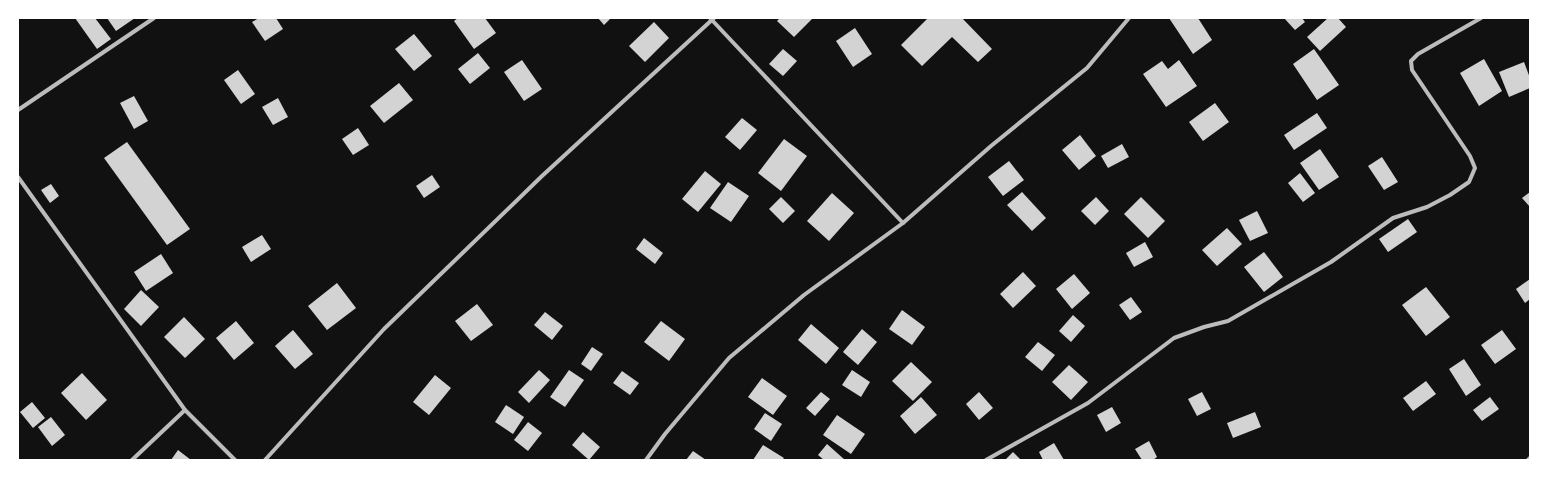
<svg xmlns="http://www.w3.org/2000/svg" width="1548" height="478" viewBox="0 0 1548 478" font-family="Figtree,sans-serif">
<rect width="100%" height="100%" fill="#111"/>
<g fill="#d3d3d3">
<path d="M75,18H95L111,39L97,49Z"/>
<path d="M107,18H135L116,31Z"/>
<path d="M259,18H276L283,29L265,41L252,22Z"/>
<path d="M458,18H485L496,33L474,49L454,21Z"/>
<path d="M598,18H611L604,25Z"/>
<path d="M780,18H813L794,37L777,21Z"/>
<path d="M928,18H962L992,49L978,62L952,37L922,66L901,45Z"/>
<path d="M1169,18H1198L1212,40L1193,54Z"/>
<path d="M1284,18H1302L1305,22L1295,30Z"/>
<path d="M1328,18H1338L1346,27L1320,51L1307,37Z"/>
<path d="M654,22L669,38L645,62L629,46Z"/>
<path d="M855,28L872,54L853,67L836,41Z"/>
<path d="M414,34L432,56L414,71L395,49Z"/>
<path d="M783,49L797,61L783,76L769,64Z"/>
<path d="M1314,49L1339,85L1317,100L1293,64Z"/>
<path d="M478,53L490,68L470,84L458,69Z"/>
<path d="M1484,59L1502,91L1479,106L1460,73Z"/>
<path d="M522,60L542,89L524,101L504,72Z"/>
<path d="M1179,60L1197,86L1166,107L1143,74L1162,61L1168,69Z"/>
<path d="M1524,62L1530,78V88L1509,97L1499,72Z"/>
<path d="M238,70L255,94L241,104L224,80Z"/>
<path d="M399,83L413,100L384,123L370,106Z"/>
<path d="M134,96L148,121L134,129L120,103Z"/>
<path d="M278,98L288,117L273,125L262,107Z"/>
<path d="M1215,103L1229,122L1203,141L1189,122Z"/>
<path d="M1317,113L1327,128L1294,150L1284,135Z"/>
<path d="M742,118L757,130L740,150L725,137Z"/>
<path d="M358,128L369,145L353,155L342,139Z"/>
<path d="M1080,135L1096,156L1079,170L1062,150Z"/>
<path d="M784,139L807,156L781,191L758,173Z"/>
<path d="M127,142L190,229L167,245L104,158Z"/>
<path d="M1122,144L1129,157L1108,168L1101,156Z"/>
<path d="M1320,149L1339,177L1319,190L1300,163Z"/>
<path d="M1382,157L1398,182L1384,190L1368,166Z"/>
<path d="M1009,161L1024,180L1003,196L988,177Z"/>
<path d="M705,171L721,184L698,212L682,199Z"/>
<path d="M1300,173L1315,193L1303,202L1288,183Z"/>
<path d="M432,175L440,187L424,198L416,186Z"/>
<path d="M728,182L749,196L731,222L710,208Z"/>
<path d="M51,184L59,196L50,203L41,190Z"/>
<path d="M1022,192L1046,218L1032,231L1007,205Z"/>
<path d="M1530,192V207L1522,198Z"/>
<path d="M832,193L854,213L829,241L807,221Z"/>
<path d="M781,197L795,211L783,223L769,209Z"/>
<path d="M1096,197L1109,211L1095,225L1081,211Z"/>
<path d="M1141,197L1165,221L1148,238L1124,214Z"/>
<path d="M1257,211L1268,233L1250,241L1239,220Z"/>
<path d="M1408,219L1417,232L1388,252L1379,239Z"/>
<path d="M1227,228L1242,244L1217,266L1202,250Z"/>
<path d="M262,235L271,249L251,262L242,247Z"/>
<path d="M644,238L663,253L655,264L636,249Z"/>
<path d="M1145,242L1153,257L1134,267L1126,253Z"/>
<path d="M1264,252L1283,277L1264,292L1244,267Z"/>
<path d="M161,254L173,273L146,291L134,272Z"/>
<path d="M1023,272L1036,286L1013,308L1000,294Z"/>
<path d="M1074,274L1090,293L1072,309L1056,289Z"/>
<path d="M1530,279V299L1525,303L1516,289Z"/>
<path d="M337,283L356,308L327,330L308,306Z"/>
<path d="M1426,287L1450,317L1426,336L1402,305Z"/>
<path d="M141,290L159,307L141,326L124,309Z"/>
<path d="M1131,297L1142,312L1130,320L1119,305Z"/>
<path d="M477,304L493,325L471,341L455,321Z"/>
<path d="M902,310L925,327L912,345L889,329Z"/>
<path d="M545,312L563,326L552,340L534,325Z"/>
<path d="M1073,315L1085,326L1071,342L1059,331Z"/>
<path d="M184,317L205,339L185,358L164,337Z"/>
<path d="M236,321L254,343L234,360L216,338Z"/>
<path d="M661,321L685,339L669,361L644,342Z"/>
<path d="M811,324L839,348L826,364L798,340Z"/>
<path d="M862,329L877,342L858,365L843,352Z"/>
<path d="M293,330L313,354L295,369L275,346Z"/>
<path d="M1502,330L1516,349L1495,364L1481,345Z"/>
<path d="M1038,342L1055,355L1042,371L1025,357Z"/>
<path d="M592,347L603,354L591,371L581,364Z"/>
<path d="M1464,359L1481,385L1466,396L1449,369Z"/>
<path d="M911,362L932,382L913,401L892,381Z"/>
<path d="M1069,365L1088,382L1071,400L1052,382Z"/>
<path d="M539,370L550,380L529,403L518,392Z"/>
<path d="M569,370L584,380L565,407L550,397Z"/>
<path d="M852,370L870,382L861,397L842,385Z"/>
<path d="M622,371L639,383L630,395L613,383Z"/>
<path d="M82,373L107,400L86,420L61,393Z"/>
<path d="M435,375L451,388L429,415L413,402Z"/>
<path d="M762,378L787,396L773,415L748,397Z"/>
<path d="M1426,381L1436,394L1413,411L1403,398Z"/>
<path d="M821,392L830,399L815,416L806,408Z"/>
<path d="M979,392L993,408L979,420L966,404Z"/>
<path d="M1202,392L1211,409L1197,416L1188,399Z"/>
<path d="M921,397L937,415L915,434L900,416Z"/>
<path d="M1490,397L1499,409L1482,421L1473,410Z"/>
<path d="M32,402L45,418L33,428L20,412Z"/>
<path d="M506,405L524,417L513,434L495,422Z"/>
<path d="M1112,407L1121,423L1106,432L1097,415Z"/>
<path d="M1255,412L1261,427L1233,438L1227,423Z"/>
<path d="M765,413L782,424L771,441L754,429Z"/>
<path d="M837,415L865,434L851,454L823,435Z"/>
<path d="M51,417L65,435L52,446L38,427Z"/>
<path d="M528,422L542,433L528,451L514,440Z"/>
<path d="M583,432L600,447L589,460L572,445Z"/>
<path d="M1149,441L1157,457L1153,460H1142L1135,449Z"/>
<path d="M1054,443L1064,460H1043L1039,452Z"/>
<path d="M827,444L845,460H824L818,455Z"/>
<path d="M763,445L784,458L782,460H753Z"/>
<path d="M178,450L191,460H171Z"/>
<path d="M693,451L706,460H686Z"/>
<path d="M1013,452L1021,460H1005Z"/>
</g>
<g fill="none" stroke-linecap="round" stroke-linejoin="round">
<g stroke="#bcbcbc" stroke-width="4">
<path d="M710,18L903,223"/>
<path d="M18,110L154,18"/>
<path d="M18,177L185,410L235,460"/>
<path d="M132,460L185,410"/>
<path d="M265,460L384,329L542,176L714,18"/>
<path d="M646,460L665,434L729,358L804,295L903,223L991,146L1087,68L1129,18"/>
<path d="M986,460L1088,403L1174,338L1204,327L1228,321L1331,262L1393,218L1427,207L1450,195L1469,182L1475,168L1470,156L1412,70L1411,61L1418,54L1481,18"/>
<path d="M1528,460L1530,458"/>
</g>
</g>
<rect width="1548" height="478" fill="none" stroke="#ffffff" stroke-width="38"/>
</svg>
